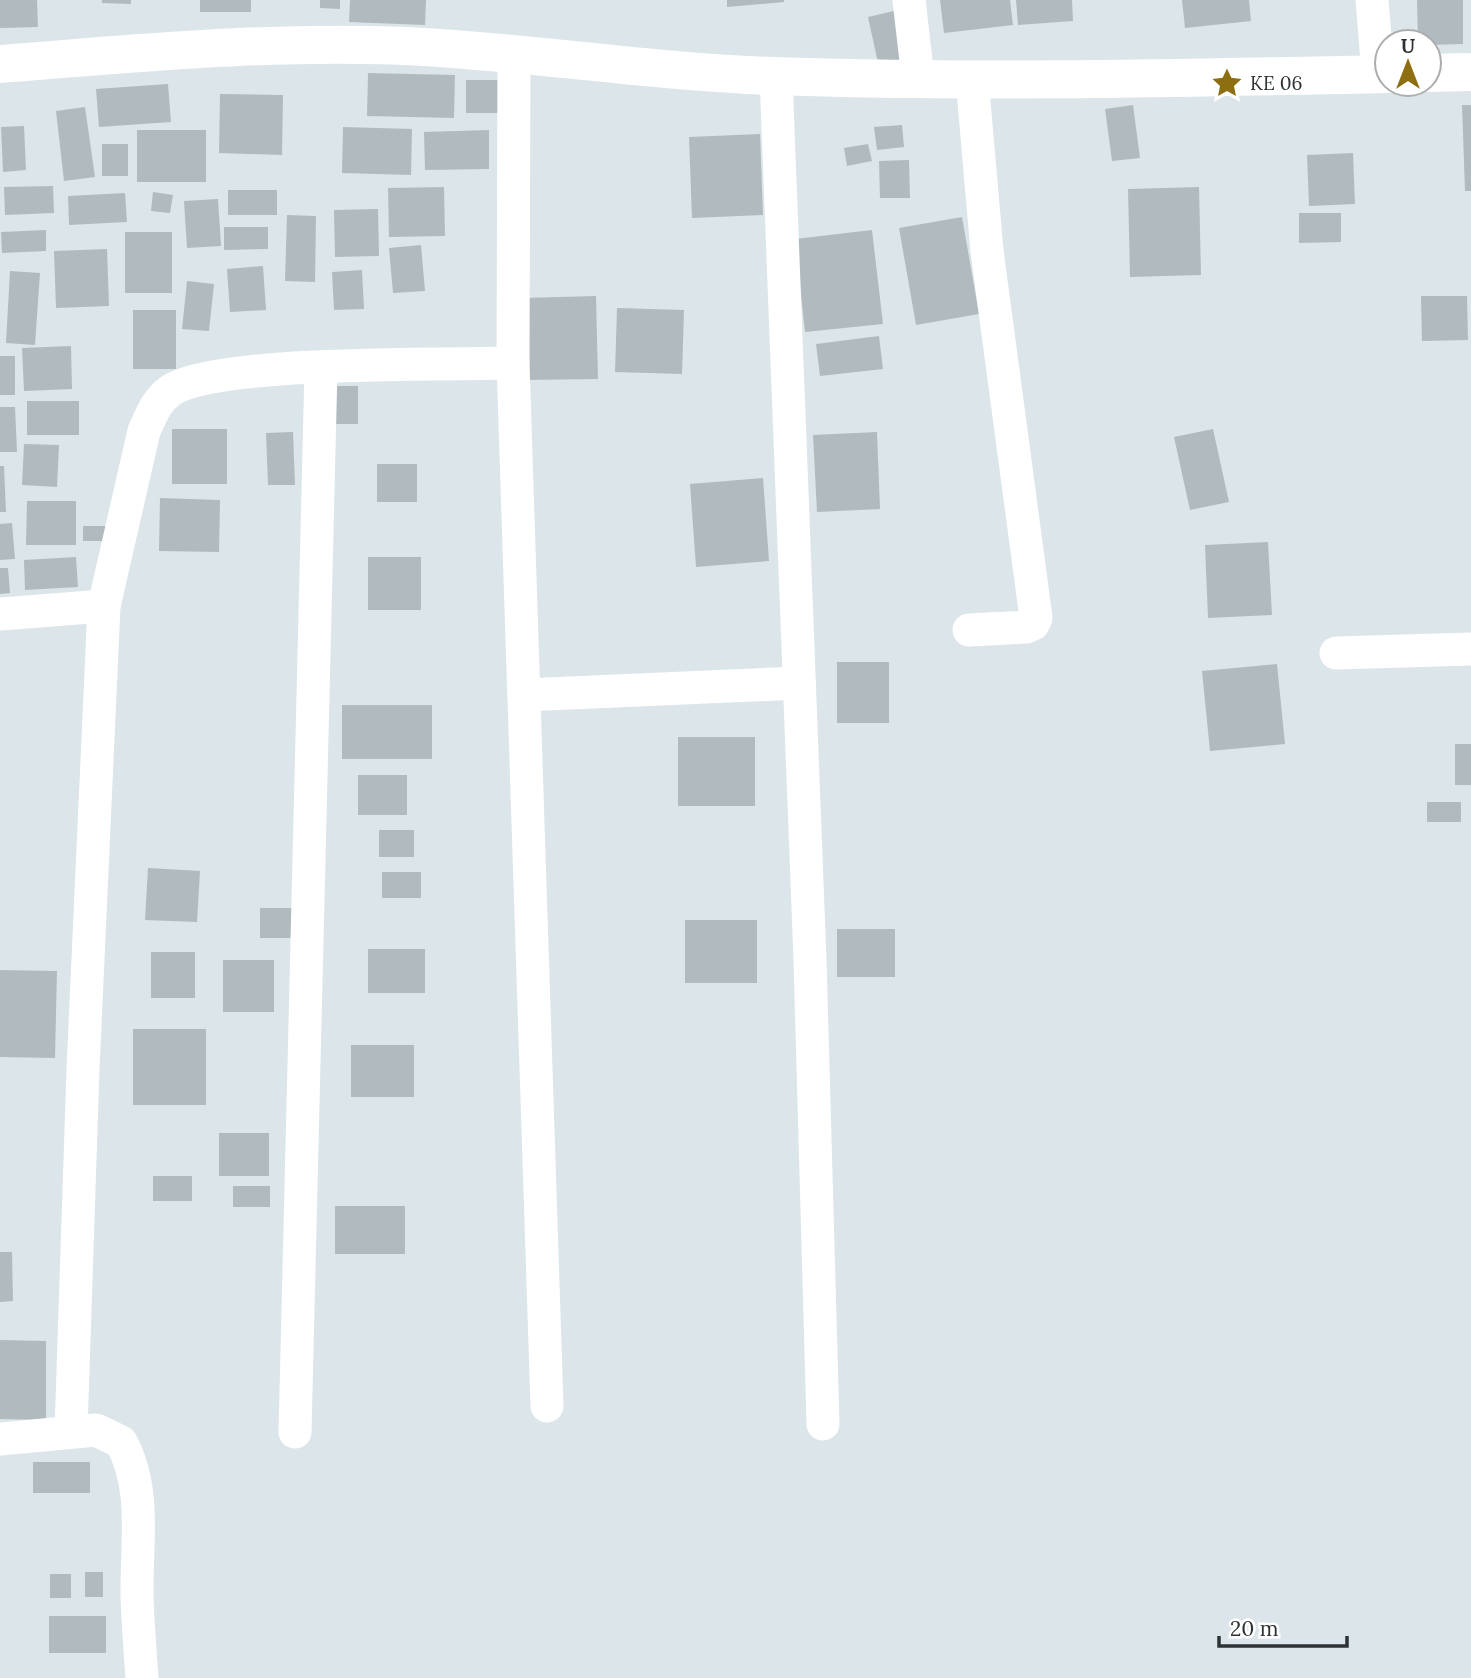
<svg xmlns="http://www.w3.org/2000/svg" width="1471" height="1678" viewBox="0 0 1471 1678" font-family="Lora,serif">
<rect width="100%" height="100%" fill="#dbe5ea"/>
<g fill="#b1bbbf">
<path d="M0,0H37L38,27L0,28Z"/>
<path d="M102,0H131V4L102,3Z"/>
<rect x="200" y="0" width="51" height="12"/>
<path d="M320,0H340V9L320,8Z"/>
<path d="M350,0H426L425,25L349,22Z"/>
<path d="M727,0H784V2L727,7Z"/>
<path d="M940,0H1010L1013,25L944,33Z"/>
<path d="M1016,0H1072L1073,21L1018,25Z"/>
<path d="M1182,0H1249L1251,21L1185,28Z"/>
<path d="M1417,0H1463V44L1429,45V42H1418Z"/>
<path d="M898,10L910,66L880,72L868,17Z"/>
<path d="M368,73L455,75L454,118L367,116Z"/>
<rect x="466" y="80" width="37" height="33"/>
<path d="M168,84L171,122L99,127L96,89Z"/>
<path d="M220,94L283,95L282,155L219,153Z"/>
<path d="M1133,105L1140,158L1112,161L1105,109Z"/>
<path d="M1462,105H1471V191H1465Z"/>
<path d="M85,107L95,177L64,181L56,111Z"/>
<path d="M902,125L904,147L877,150L874,127Z"/>
<path d="M24,126L26,170L3,172L1,127Z"/>
<path d="M343,127L412,129L411,175L342,173Z"/>
<rect x="137" y="130" width="69" height="52"/>
<path d="M489,130V169L425,170L424,132Z"/>
<path d="M760,134L763,215L692,218L689,137Z"/>
<rect x="102" y="144" width="26" height="32"/>
<path d="M868,144L872,161L847,166L844,148Z"/>
<path d="M1353,153L1355,204L1309,206L1307,155Z"/>
<path d="M909,160L910,198H880L879,161Z"/>
<path d="M53,186L54,213L5,215L4,187Z"/>
<path d="M444,187L445,236L389,237L388,188Z"/>
<path d="M1199,187L1201,275L1130,277L1128,189Z"/>
<rect x="228" y="190" width="49" height="25"/>
<path d="M153,192L173,195L170,213L151,211Z"/>
<path d="M125,193L127,222L69,225L68,196Z"/>
<path d="M218,199L221,246L187,248L184,201Z"/>
<path d="M378,209L379,256L335,257L334,210Z"/>
<path d="M1299,213H1341V242L1299,243Z"/>
<path d="M287,215L316,216L315,282L285,281Z"/>
<path d="M962,217L979,314L916,325L899,228Z"/>
<path d="M224,227H268V249L224,250Z"/>
<path d="M46,230V251L2,253L1,232Z"/>
<path d="M872,230L883,324L805,332L795,239Z"/>
<rect x="125" y="232" width="47" height="61"/>
<path d="M421,245L425,291L393,293L389,248Z"/>
<path d="M107,249L109,306L56,308L54,251Z"/>
<path d="M263,266L266,310L230,312L227,269Z"/>
<path d="M362,270L364,309L334,310L332,272Z"/>
<path d="M10,271L40,273L35,345L6,343Z"/>
<path d="M187,281L214,284L209,331L182,329Z"/>
<path d="M596,296L598,379L524,380L522,298Z"/>
<path d="M1421,296H1467L1468,340L1422,341Z"/>
<path d="M617,308L684,310L682,374L615,372Z"/>
<rect x="133" y="310" width="43" height="59"/>
<path d="M879,336L883,369L820,376L816,344Z"/>
<path d="M71,346L72,389L24,391L22,348Z"/>
<rect x="0" y="356" width="15" height="39"/>
<rect x="330" y="386" width="28" height="38"/>
<rect x="27" y="401" width="52" height="34"/>
<path d="M0,407H15L17,452H0Z"/>
<rect x="172" y="429" width="55" height="55"/>
<path d="M1213,429L1229,502L1190,510L1174,437Z"/>
<path d="M293,432L295,485H268L266,433Z"/>
<path d="M877,432L880,509L817,512L813,435Z"/>
<path d="M24,444L59,445L57,487L22,485Z"/>
<rect x="377" y="464" width="40" height="38"/>
<path d="M0,466H4L6,512H0Z"/>
<path d="M763,478L769,561L696,567L690,484Z"/>
<path d="M160,498L220,500L219,552L159,551Z"/>
<path d="M27,501H76V545H26Z"/>
<path d="M12,523L15,559L0,560V524Z"/>
<rect x="83" y="526" width="26" height="15"/>
<path d="M1268,542L1272,615L1208,618L1205,545Z"/>
<path d="M76,557L78,587L25,590L24,560Z"/>
<rect x="368" y="557" width="53" height="53"/>
<path d="M0,568H8L10,593L0,594Z"/>
<rect x="837" y="662" width="52" height="61"/>
<path d="M1277,664L1285,744L1210,751L1202,671Z"/>
<rect x="342" y="705" width="90" height="54"/>
<rect x="678" y="737" width="77" height="69"/>
<rect x="1455" y="744" width="16" height="41"/>
<rect x="358" y="775" width="49" height="40"/>
<rect x="1427" y="802" width="34" height="20"/>
<rect x="379" y="830" width="35" height="27"/>
<path d="M148,868L200,871L197,922L145,920Z"/>
<rect x="382" y="872" width="39" height="26"/>
<rect x="260" y="908" width="42" height="30"/>
<rect x="685" y="920" width="72" height="63"/>
<rect x="837" y="929" width="58" height="48"/>
<rect x="368" y="949" width="57" height="44"/>
<rect x="151" y="952" width="44" height="46"/>
<rect x="223" y="960" width="51" height="52"/>
<path d="M0,970L57,971L55,1058L0,1057Z"/>
<rect x="133" y="1029" width="73" height="76"/>
<rect x="351" y="1045" width="63" height="52"/>
<rect x="219" y="1133" width="50" height="43"/>
<rect x="153" y="1176" width="39" height="25"/>
<rect x="233" y="1186" width="37" height="21"/>
<rect x="335" y="1206" width="70" height="48"/>
<path d="M0,1252H12L13,1301L0,1302Z"/>
<path d="M0,1340L46,1341V1420L0,1419Z"/>
<rect x="33" y="1462" width="57" height="31"/>
<rect x="85" y="1572" width="18" height="25"/>
<rect x="50" y="1574" width="21" height="24"/>
<rect x="49" y="1616" width="57" height="37"/>
</g>
<g fill="none" stroke-linecap="round" stroke-linejoin="round">
<g stroke="#fff" stroke-width="33">
<path d="M909,0L918,78"/>
<path d="M1372,0L1378,74"/>
<path d="M514,56L513,363L547,1406"/>
<path d="M776,76L810,960L823,1424"/>
<path d="M0,614L104,606"/>
<path d="M969,630L1026,627L1033,624L1036,618L987,251L972,79"/>
<path d="M1336,653L1471,649"/>
<path d="M524,695L799,683"/>
<path d="M71,1431L83,1069L104,606L144,431C151,416 156,401 170,391C212,360 450,365 513,363"/>
<path d="M295,1432L321,368"/>
<path d="M0,1439L96,1430L121,1442C147,1489 136,1545 137,1597C138,1624 140,1651 142,1678"/>
</g>
<g stroke="#fff" stroke-width="38">
<path d="M0,64C142,53 283,39 425,47C541,54 656,72 773,76C977,83 1182,78 1387,74"/>
<path d="M1429,73L1471,72"/>
</g>
</g>
<defs>
<g id="sight-bare" transform="scale(2.415)"><path d="M0-6L1.8-2.2L6-1.7L2.9 1.2L3.7 5.4L0 3.3L-3.7 5.4L-2.9 1.2L-6-1.7L-1.8-2.2Z" fill="#8d6e11" stroke="#fff" stroke-width="2.5" paint-order="stroke"/></g>
</defs>
<g fill-rule="evenodd">
<use href="#sight-bare" x="1227" y="83"/>
</g>
<g text-anchor="middle" stroke-width="7" stroke-linejoin="round" paint-order="stroke">
<g font-size="19" fill="#2e3234" stroke="#fff" text-anchor="start">
<text x="1250" y="90">KE 06</text>
</g>
</g>
<g transform="translate(1408 63)"><circle r="33" fill="#ffffff" stroke="#abadae" stroke-width="2"/>
<path d="M0-5L12 26L0 18L-12 26Z" fill="#8d6e11"/>
<text y="-10" font-size="19" font-weight="bold" text-anchor="middle" fill="#2e3234">U</text>
</g>
<path d="M1219 1636v10h128v-10" fill="none" stroke="#2e3234" stroke-width="3.5"/>
<text x="1230" y="1636" font-size="21" fill="#2e3234" stroke="#ffffff" stroke-width="5" paint-order="stroke">20 m</text>
</svg>
